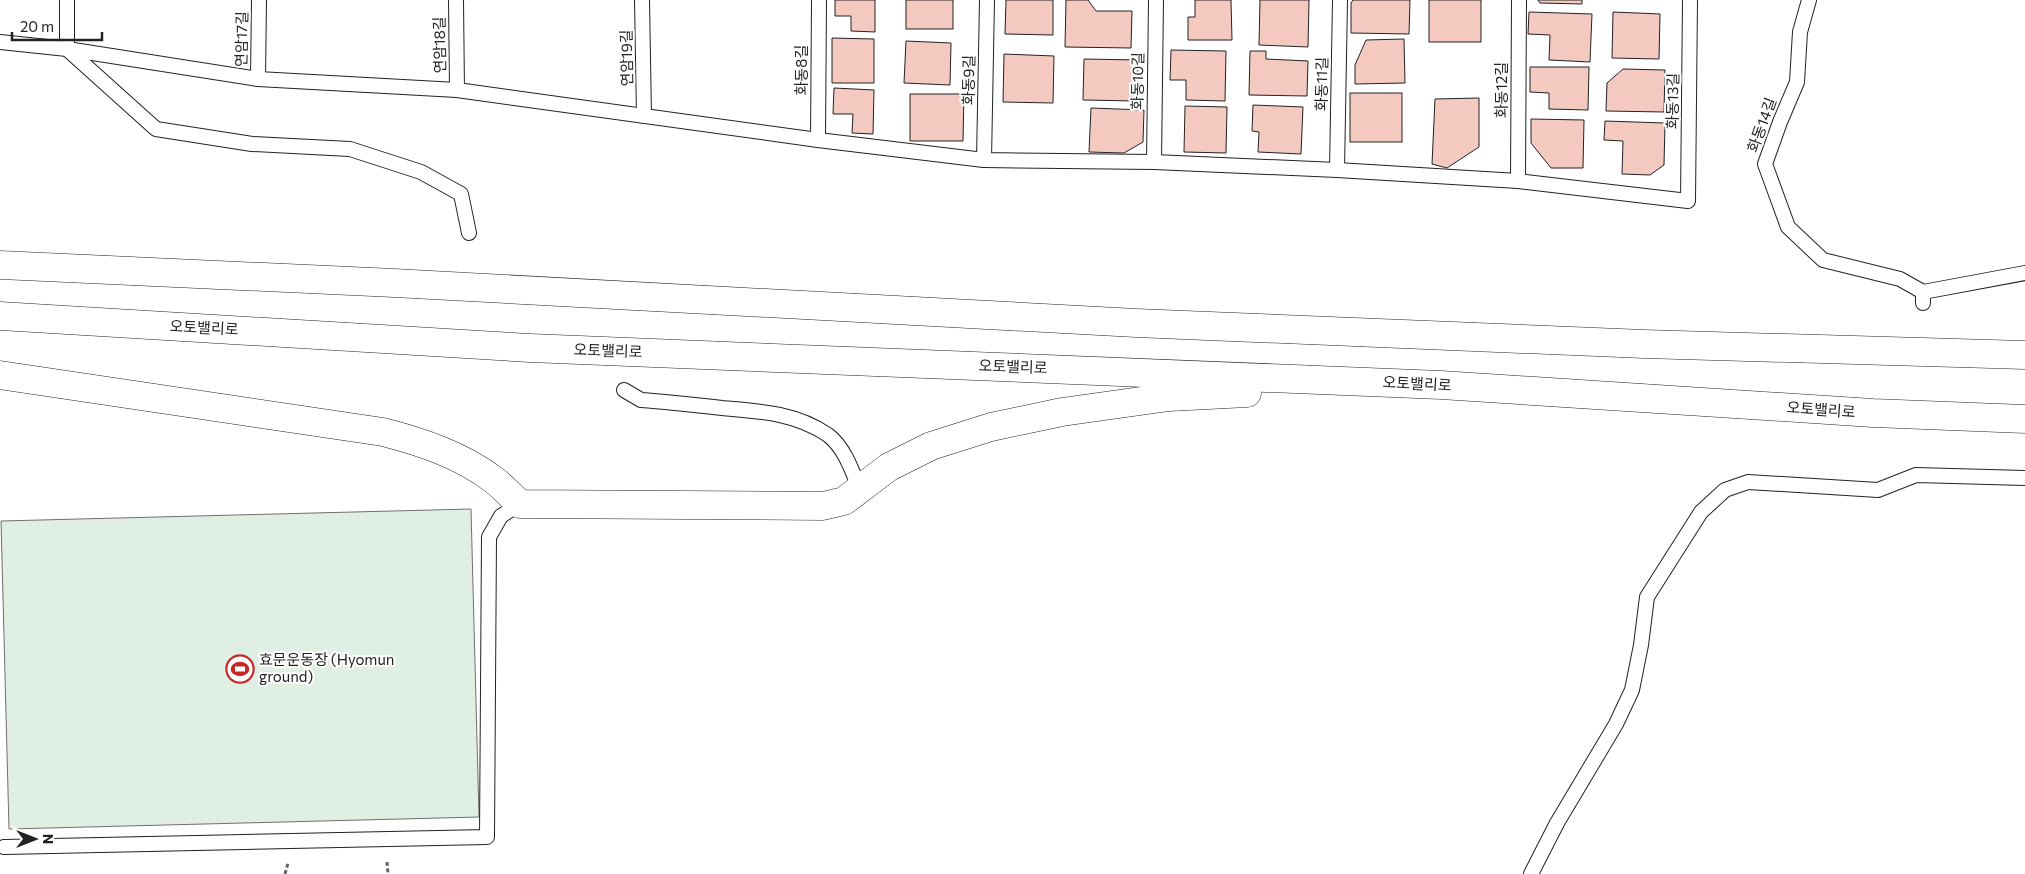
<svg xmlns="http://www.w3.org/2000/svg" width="2025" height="874" viewBox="0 0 2025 874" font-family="Commissioner,'Noto Sans KR',sans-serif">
<rect width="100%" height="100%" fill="#fff"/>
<path fill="#e0efe3" stroke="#6f6f6f" d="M471,509L479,817L9,829L1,521Z"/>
<g fill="#f3c9c0" stroke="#222">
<path d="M835,0H875V32L851,31V16H835Z"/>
<rect x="906" y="0" width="47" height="29"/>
<path d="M1006,0H1053V35L1005,34Z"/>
<path d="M1066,0H1088L1096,11H1132L1131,48L1065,47Z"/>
<path d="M1195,0H1231L1232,40H1188V17H1195Z"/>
<path d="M1260,0H1309L1308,47L1259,45Z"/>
<path d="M1353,0H1410L1409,34L1351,33V3Z"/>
<rect x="1429" y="0" width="52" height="42"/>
<path d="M1538,0H1582V4L1540,3Z"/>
<path d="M1529,12L1592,14L1590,62L1549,60L1550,35L1528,34Z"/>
<path d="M1613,12L1660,14L1659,59L1612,58Z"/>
<path d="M832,38L874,39V83H832Z"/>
<path d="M1404,39L1405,83L1355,84V65L1366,40Z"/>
<path d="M906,41L951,43L950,85L904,83Z"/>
<path d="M1171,50L1226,51L1225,101L1186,100V80H1170Z"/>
<path d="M1250,51H1266V59L1308,61L1307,96L1249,95Z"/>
<path d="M1004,54L1054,56L1053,103L1003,102Z"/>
<path d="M1084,59L1138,60L1137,101L1083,100Z"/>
<path d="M1530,67H1589L1588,110L1549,109V93L1530,92Z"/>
<path d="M1623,69L1665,70L1664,112L1606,111L1607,83Z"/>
<path d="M834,88L874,90L873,134L852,133L853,114H833Z"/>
<rect x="1350" y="93" width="52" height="49"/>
<path d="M910,94H964L963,141H910Z"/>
<path d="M1479,98V147L1447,168L1432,164L1435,99Z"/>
<path d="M1253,105L1303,107L1301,154L1258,152L1259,132L1252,131Z"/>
<path d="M1185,106L1227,107L1226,153L1184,152Z"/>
<path d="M1091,108L1144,110L1143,142L1124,153L1089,152Z"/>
<path d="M1531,119L1584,120L1583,168H1551L1531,143Z"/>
<path d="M1605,121L1665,123L1664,165L1650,175L1622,174L1623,141L1604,140Z"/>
</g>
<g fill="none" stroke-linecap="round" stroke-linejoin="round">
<g stroke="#222" stroke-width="16">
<g id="lane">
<path d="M67,0V49L156,129L252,144L350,149L421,172L461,194L469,233"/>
<path d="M456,0L457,90"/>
<path d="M642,0L644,116"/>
<path d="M1809,0L1800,32L1797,82L1780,122L1765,164L1788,227L1823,260L1900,279L1923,292"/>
<path d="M0,42L67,49L258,79L457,90L818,140L984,160L1154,162L1337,170L1518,181L1688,201L1690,0"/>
<path d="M258,79L259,0"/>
<path d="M818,140L819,0"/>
<path d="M984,160L987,0"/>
<path d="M1154,162L1156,0"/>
<path d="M1337,170L1340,0"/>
<path d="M1518,181L1519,0"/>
<path d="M1923,303V292L2025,273"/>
<path d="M624,390L641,400C668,402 695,405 722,408C759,411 796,413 828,435C844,447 852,470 859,488"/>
<path d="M4,847L487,837L489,537L501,516L520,504"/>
<path d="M1531,874L1557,823L1616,724L1632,690L1641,645L1647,597L1701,512L1725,490L1748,482L1878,490L1916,475L2025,478"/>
</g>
</g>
<g stroke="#222" stroke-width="29">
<g id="highway">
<path d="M0,265L394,283L1136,323L1644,344L2025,355"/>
<path d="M0,316L530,348L1441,385L1873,413L2025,419"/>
<path d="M0,375L383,432C422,442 461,455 494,480C503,487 511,496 520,504L823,506L844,501L889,467L931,446L991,427L1062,412L1169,397L1247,393"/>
</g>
</g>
<g stroke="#646464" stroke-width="3" stroke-dasharray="4 2.5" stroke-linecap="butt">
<path d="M387,862L388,874"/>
<path d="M285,874L288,863"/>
</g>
<use href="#lane" stroke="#fff" stroke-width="14"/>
<use href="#highway" stroke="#fff" stroke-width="28"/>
</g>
<defs>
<g id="stadium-ring" transform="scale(1.4375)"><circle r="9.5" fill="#fff" stroke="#c62828" stroke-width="1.5"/><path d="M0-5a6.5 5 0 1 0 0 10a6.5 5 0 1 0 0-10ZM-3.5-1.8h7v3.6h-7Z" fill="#c62828"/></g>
</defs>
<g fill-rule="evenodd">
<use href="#stadium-ring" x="240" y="669"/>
</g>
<g text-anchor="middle" stroke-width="4" stroke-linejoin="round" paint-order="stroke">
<g font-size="15" fill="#222" stroke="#fff">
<text transform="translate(242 39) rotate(-89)" y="5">연암17길</text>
<text transform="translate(440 45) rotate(-91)" y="5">연암18길</text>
<text transform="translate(627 58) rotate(-91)" y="5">연암19길</text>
<text transform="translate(802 70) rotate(-90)" y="5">화동8길</text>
<text transform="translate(969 80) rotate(-89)" y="5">화동9길</text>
<text transform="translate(1138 81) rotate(-89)" y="5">화동10길</text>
<text transform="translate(1322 84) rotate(-89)" y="5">화동11길</text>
<text transform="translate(1502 90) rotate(-90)" y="5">화동12길</text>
<text transform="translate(1673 101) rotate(-89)" y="5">화동13길</text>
<text transform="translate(1762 125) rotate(-70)" y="5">화동14길</text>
<text transform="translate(204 328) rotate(3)" y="5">오토밸리로</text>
<text transform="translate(608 351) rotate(2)" y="5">오토밸리로</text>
<text transform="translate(1013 367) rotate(2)" y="5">오토밸리로</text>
<text transform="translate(1417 384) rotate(3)" y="5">오토밸리로</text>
<text transform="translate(1821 410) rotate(4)" y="5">오토밸리로</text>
</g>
<g font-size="15" fill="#222" stroke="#fff" text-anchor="start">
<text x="259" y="665">효문운동장 (Hyomun<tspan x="259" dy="17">ground)</tspan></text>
</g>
</g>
<g transform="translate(35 839) rotate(90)" stroke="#ffffff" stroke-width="4" paint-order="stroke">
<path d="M0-4L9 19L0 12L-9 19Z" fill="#222222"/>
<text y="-8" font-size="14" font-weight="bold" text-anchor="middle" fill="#222222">N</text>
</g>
<path d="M12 32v8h90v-8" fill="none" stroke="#222222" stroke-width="2.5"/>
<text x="20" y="32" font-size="15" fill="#222222" stroke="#ffffff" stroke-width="4" paint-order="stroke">20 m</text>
</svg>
